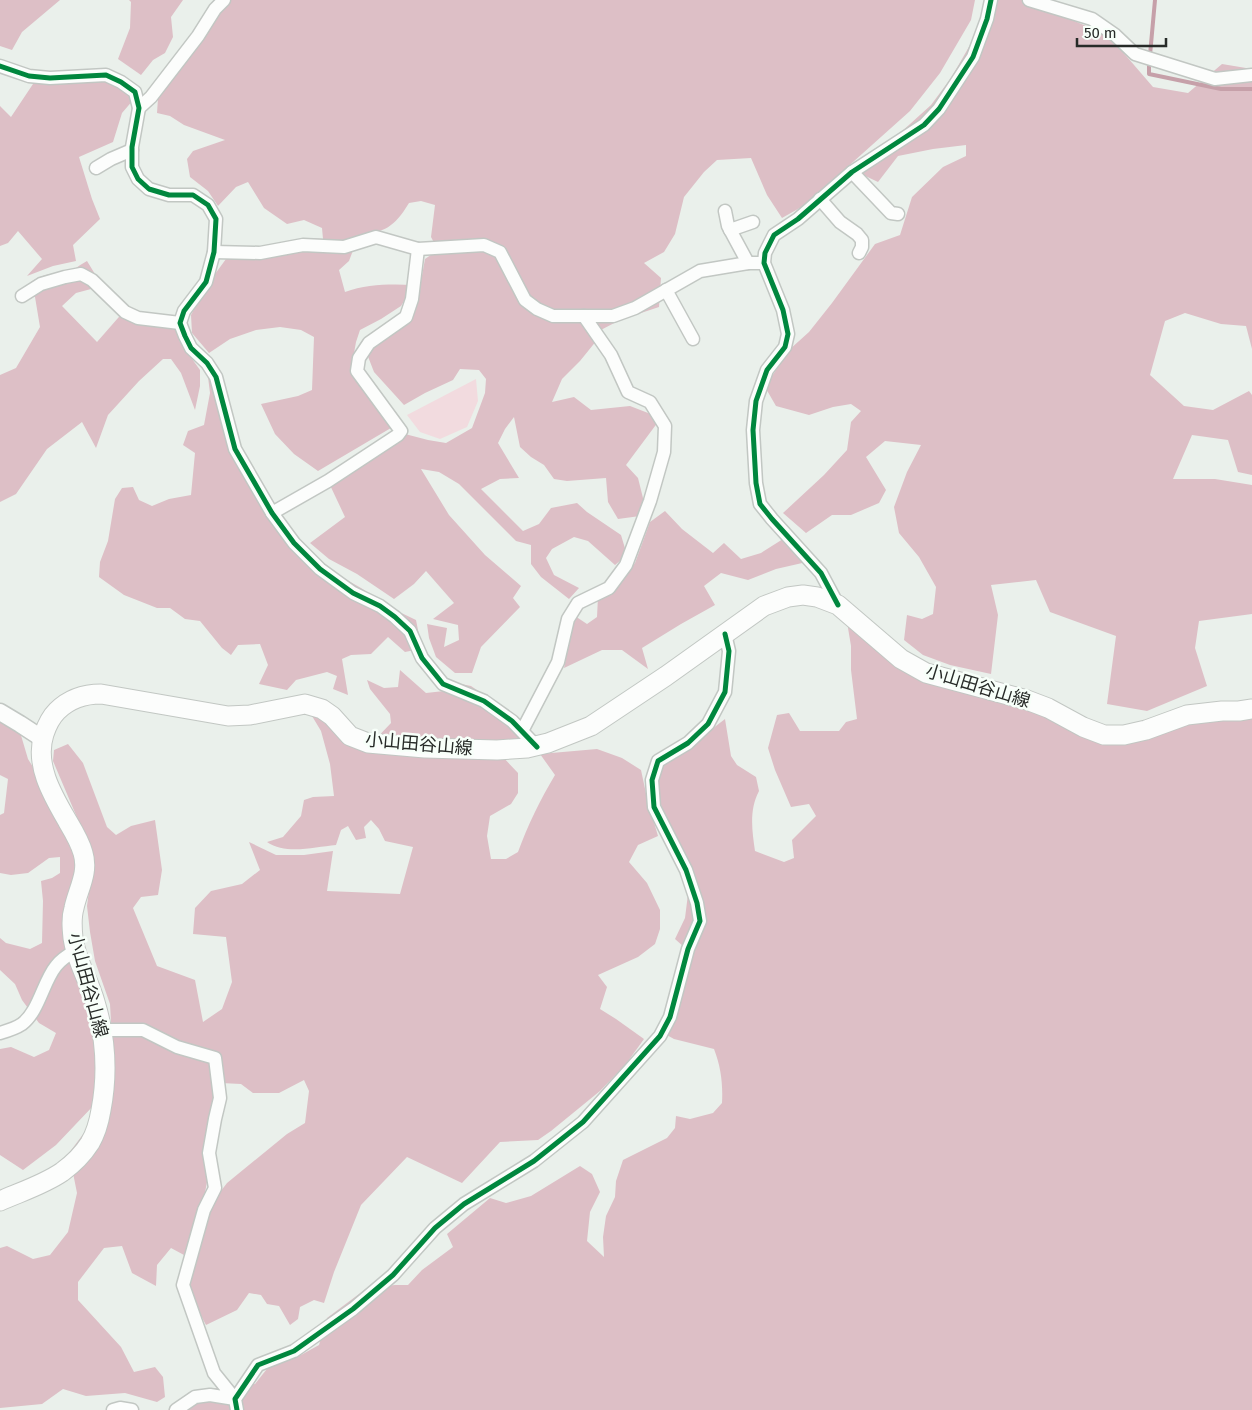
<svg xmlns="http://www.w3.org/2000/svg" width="1252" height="1410" viewBox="0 0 1252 1410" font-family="'Fira Sans','Noto Sans JP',sans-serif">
<rect width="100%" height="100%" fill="#eaf0eb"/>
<path fill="#f2dbdf" d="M476,379L478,401L467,427L440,439L420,432L407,415Z"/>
<g fill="#ddbfc6">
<path d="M0,0H60L22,32L12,50L0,46Z"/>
<path d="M129,0H183L171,17L173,37L165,53L153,60L141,75L118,59L130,28L131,2Z"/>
<path d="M217,0H975L971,20L940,73L910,111L805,205L782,218L767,195L751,158L717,160L704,172L684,197L675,234L664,252L644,263L661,278L659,307L620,320L597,332V340L580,361L562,379L552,402L574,397L591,410L630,406L661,418L626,465L638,478L644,502L640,516L618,519L608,502L606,478L567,481L554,479L544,465L531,457L520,447L514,417L505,429L498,443L519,478L500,479L481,489L523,531L539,524L551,508L577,503L587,512L621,535L627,555L615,565L588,541L574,537L552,549L546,558L554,575L579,588L569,599L541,577L531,564V545L516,541L459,484L439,472L421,469L449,515L485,555L521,586L513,598L520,607L481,647L472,673H455L436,657L429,638L427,624L447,628L444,647L459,640L458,625L433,619L454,603L426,571L414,584L394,599L357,574L329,559L310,543L345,517L329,483L405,434L428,440L446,443L472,428L485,393L486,379L479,370L460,369L453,380L425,393L404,405L374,372L367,354L378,338L406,316L419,292L425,259L438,250L431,237L435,205L421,201L409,203C393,229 386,230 358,237L349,261L339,270L345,292C367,284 390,284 414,285L401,306L381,319L360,330L356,342L351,370L396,425L318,471L294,454L275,434L261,404L298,396L312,390L314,337L301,330L280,327L256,330L230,339L209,353L192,333L191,315L207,285L226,259L237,254L272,248L304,238L323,239L322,228L304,220L287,224L264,208L248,182L236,187L218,206L208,191L190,177L187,159L193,151L225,140L184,125L170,116L157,113L159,84Z"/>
<path d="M991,0H1035L1063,16L1109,36L1153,87L1188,93L1222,64L1252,69V349L1246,326L1221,324L1185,313L1165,321L1150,375L1184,406L1213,410L1249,391L1252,395V475L1238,472L1228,440L1192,435L1173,479H1215L1252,485V614L1199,621L1195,648L1207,686L1147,711L1107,704L1116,636L1050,612L1036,580L991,585L998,615L991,674L950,665L923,655L904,640L907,615L922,619L933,614L936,587L919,557L899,533L894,507L907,472L921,445L885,441L866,457L886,490L879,503L851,515H832L806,533L783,513L824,475L847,450L851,422L861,411L851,404L833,407L809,415L776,406L765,387L789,350L809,332L832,303L875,244L900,235L912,197L943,167L966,156V145L933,149L898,156L878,182L857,172L931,105L951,78L981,26Z"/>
<path d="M111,73L134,99L122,113L113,142L79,157L92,199L100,219L73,245L76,261L53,266L27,276L42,259L18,231L8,243L0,246V106L11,117L39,75Z"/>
<path d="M87,261L98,279L91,289L76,293L62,306L97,342L125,310L175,328L180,342L200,370V386L195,410L181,373L171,359H163L139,381L108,415L96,448L82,422L47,449L16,494L0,502V375L16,368L40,327L35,297L24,290C36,271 58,275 76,268C79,266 83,263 87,261Z"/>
<path d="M208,377L222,401L231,448L255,497L294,550L361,588L393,609L416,620L419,635L425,648L405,652L388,637L371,654L351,655L342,659L348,695L333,689L337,676L327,672L296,680L287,690L259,684L268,665L260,644L238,645L231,655L222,648L200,621L185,619L170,608H157L124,595L99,577L100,562L108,541L115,499L122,488L133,487L139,500L152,506L169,499L191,495L195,453L183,445L188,431L204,425L210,393Z"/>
<path d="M665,511L682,529L713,553L724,543L741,559L761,553L783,539L789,547L811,561L776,569L748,580L721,573L704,586L715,605L681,624L642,648L648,669L622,650H602L564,668L575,616L587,624L597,617L598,597L614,590L635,563L650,522Z"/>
<path d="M846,616L902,653L1096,738L1181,711L1201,704L1252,702V1410H168L209,1389L255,1384L274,1360L301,1355L319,1345L327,1318L367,1288L395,1285H408L422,1270L453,1247L447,1234L490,1198L506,1203L531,1196L580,1166L592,1174L600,1192L590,1212L587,1241L604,1257L603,1237L606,1216L615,1197L616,1181L623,1160L667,1138L675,1128L676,1116L690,1119L713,1113L722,1103C723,1084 721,1067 714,1049L674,1039L656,1029L686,984L693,955L675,939L685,918L688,894L677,847L660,802L658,777L664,761L686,749L725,719L731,756L737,765L756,777L759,791C749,810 752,830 755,851L784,862L794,858L792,840L816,816L809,804L791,807L775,770L768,748L777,715L789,713L800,731H839L846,722L857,719L851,670V646Z"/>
<path d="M400,670L426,693L444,691L461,684L471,686L497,704L533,735L501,755L518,773V793L511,804L490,816L487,836L491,859H506L518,852C528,825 540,800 555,775L540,754L597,749L622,758L641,770L647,798L658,836L638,845L629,862L647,883L660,910V929L655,944L638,957L598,975L607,987L600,1009L616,1019L644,1039L626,1064L600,1091L551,1131L538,1140L500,1142L462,1183L407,1157L361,1205L334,1272L324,1303L314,1300L300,1307L298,1319L290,1325L279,1306L267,1304L261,1295L249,1293L237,1310L206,1325L191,1297L186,1272L208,1208L227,1183L287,1134L305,1123L309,1091L304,1080L279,1093H253L241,1084L221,1083L208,1177L201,1213L184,1255L171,1248L157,1265L156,1286L132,1273L122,1246L104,1248L78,1282V1300L121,1347L134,1372L155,1367L163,1377L165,1397L157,1402L125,1393L86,1396L63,1389L42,1404L0,1408V1248L7,1246L33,1259L50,1255L68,1232L77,1193L69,1153L87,1129L113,1057L110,1004L95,961L90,932L87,906L92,868L87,841L53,761L54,750L68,744L83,763L107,827L116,835L131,826L155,820L162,870L158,895L141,897L133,908L157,966L195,980L203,1022L222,1009L232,982L226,937L193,934L195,908L211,891L242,884L260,870L249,842L276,855H304L333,851L327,891L400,894L413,847L385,841L379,829L371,820L364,827L366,838L356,840L348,826L341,830L336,845C314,847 286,855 267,842L283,837L301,816L304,800L313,797L334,796L330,764L321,731L309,711L368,747L391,723L390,714L370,689L367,680L384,688L398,687Z"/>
<path d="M0,720L20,732L28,759L38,775L78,865L74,882L87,999L95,1033L98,1071L94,1105L56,1145L23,1170L0,1155V1049L11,1047L34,1057L49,1050L56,1033L39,1023L22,1000L15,984L0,970V938L6,943L30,949L42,943L43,901L41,881L52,878L60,873V857L49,858L28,873L11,875L0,873V815L4,813L8,779L0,775Z"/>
</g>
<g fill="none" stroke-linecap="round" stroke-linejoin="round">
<g stroke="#c6a0a9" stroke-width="4">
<path d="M1150,55L1155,0"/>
<path d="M1149,62V74L1221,89H1252"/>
</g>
<g stroke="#c2c7c3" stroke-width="15">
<g id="minor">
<path d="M1029,0L1092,19L1115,35L1135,54L1215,79L1252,75"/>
<path d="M0,66L29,76L50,78L106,75L121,82L135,92L139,108L132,147V167L138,179L149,189L169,195H193L208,205L216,219L214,252L206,282L184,311L180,323L185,336L191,348L207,363L216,377L235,449L272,513L294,543L320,569L353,593L380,606L395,617L410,631L422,658L443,684L484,701L512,721L537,747"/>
<path d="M139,108L151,97L198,36L215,9L224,0"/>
<path d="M96,168L111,159L132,150"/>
<path d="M852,172L891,213L898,214"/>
<path d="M820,199L840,222L857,234L862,240V247L859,253"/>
<path d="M725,211L728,226L748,263"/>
<path d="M730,230L753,222"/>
<path d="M214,252L260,253L303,245L344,247L376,237L418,249L484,245L500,252L525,300L537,309L553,316H613L635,308L700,271L748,263H764"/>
<path d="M666,290L693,339"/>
<path d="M22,296L41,284L65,277L81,274L92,280L125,312L138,318L180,323"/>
<path d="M272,513L328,481L398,435L401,431L357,371L359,358L369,343L406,317L412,299L418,249"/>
<path d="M838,605L821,573L772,519L760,504L756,483L753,430L756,401L767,370L785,347L788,334L783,310L764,263L765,253L774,235L798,219L852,172L924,125L939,109L973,57L987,19L991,0"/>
<path d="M522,731L558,662L568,619L578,603L609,588L626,565L650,501L664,452L665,426L650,402L628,392L611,355L584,316"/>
<path d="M102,1030H143L177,1047L215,1058L220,1098L215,1119L209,1153L215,1188L204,1210L183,1285L214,1373L235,1399L210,1395L195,1397L176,1410"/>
<path d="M0,1033C7,1031 16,1028 22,1024C39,1011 43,982 56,966C61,959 68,955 75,951"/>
<path d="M113,1410L120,1408L132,1410"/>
<path d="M237,1410L235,1399L258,1365L294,1351L353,1309L393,1275L435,1228L464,1204L534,1161L583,1122L660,1036L670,1017L688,949L700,921L697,903L686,870L654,807L652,780L658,761L688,743L708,724L725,692L729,651L725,634"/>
</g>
</g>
<g stroke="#c2c7c3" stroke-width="19">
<path id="tertiary" d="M0,712L20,724L43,739"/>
</g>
<g stroke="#c2c7c3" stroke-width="21">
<path id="secondary" d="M0,1201C20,1192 43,1185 62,1172C73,1164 83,1154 90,1143C96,1133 99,1122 101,1110C108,1073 106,1038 95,1002C89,980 76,961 73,938C72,928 71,918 74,908C78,889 89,873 83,853C80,842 74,832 68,822C53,796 34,765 44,734C47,725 50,718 57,711C69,699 84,694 101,694L228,716L250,715L305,704L322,709L332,716L350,736L368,743L425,748L497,750L527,748L548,743L591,726L666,676L764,606L788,597L803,595L817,597L838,605L901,659L926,673L1027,700L1048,708L1083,727L1104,735H1124L1146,730L1187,715L1222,711H1239L1252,709"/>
</g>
<use href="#minor" stroke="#fcfdfc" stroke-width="12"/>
<use href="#tertiary" stroke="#fcfdfc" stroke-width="16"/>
<use href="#secondary" stroke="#fcfdfc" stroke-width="19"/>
<g stroke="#f7fff9" stroke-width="8">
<g id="cycleway">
<path d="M0,66L29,76L50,78L106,75L121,82L135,92L139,108L132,147V167L138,179L149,189L169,195H193L208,205L216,219L214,252L206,282L184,311L180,323L185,336L191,348L207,363L216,377L235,449L272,513L294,543L320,569L353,593L380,606L395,617L410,631L422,658L443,684L484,701L512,721L537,747"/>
<path d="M838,605L821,573L772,519L760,504L756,483L753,430L756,401L767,370L785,347L788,334L783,310L764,263L765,253L774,235L798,219L852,172L924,125L939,109L973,57L987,19L991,0"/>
<path d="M237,1410L235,1399L258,1365L294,1351L353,1309L393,1275L435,1228L464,1204L534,1161L583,1122L660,1036L670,1017L688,949L700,921L697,903L686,870L654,807L652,780L658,761L688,743L708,724L725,692L729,651L725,634"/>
</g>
</g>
<use href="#cycleway" stroke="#00873e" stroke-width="5"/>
</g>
<g text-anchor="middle" stroke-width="5" stroke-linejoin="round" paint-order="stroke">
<g font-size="18" fill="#272b28" stroke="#f7fff9">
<text transform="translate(978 686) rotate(17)" y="6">小山田谷山線</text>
<text transform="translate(419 744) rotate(5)" y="6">小山田谷山線</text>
<text transform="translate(88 985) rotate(75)" y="6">小山田谷山線</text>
</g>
</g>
<path d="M1077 38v8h89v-8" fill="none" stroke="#272b28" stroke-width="2.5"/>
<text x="1084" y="38" font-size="15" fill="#272b28" stroke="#f7fff9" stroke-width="4" paint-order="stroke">50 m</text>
</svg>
